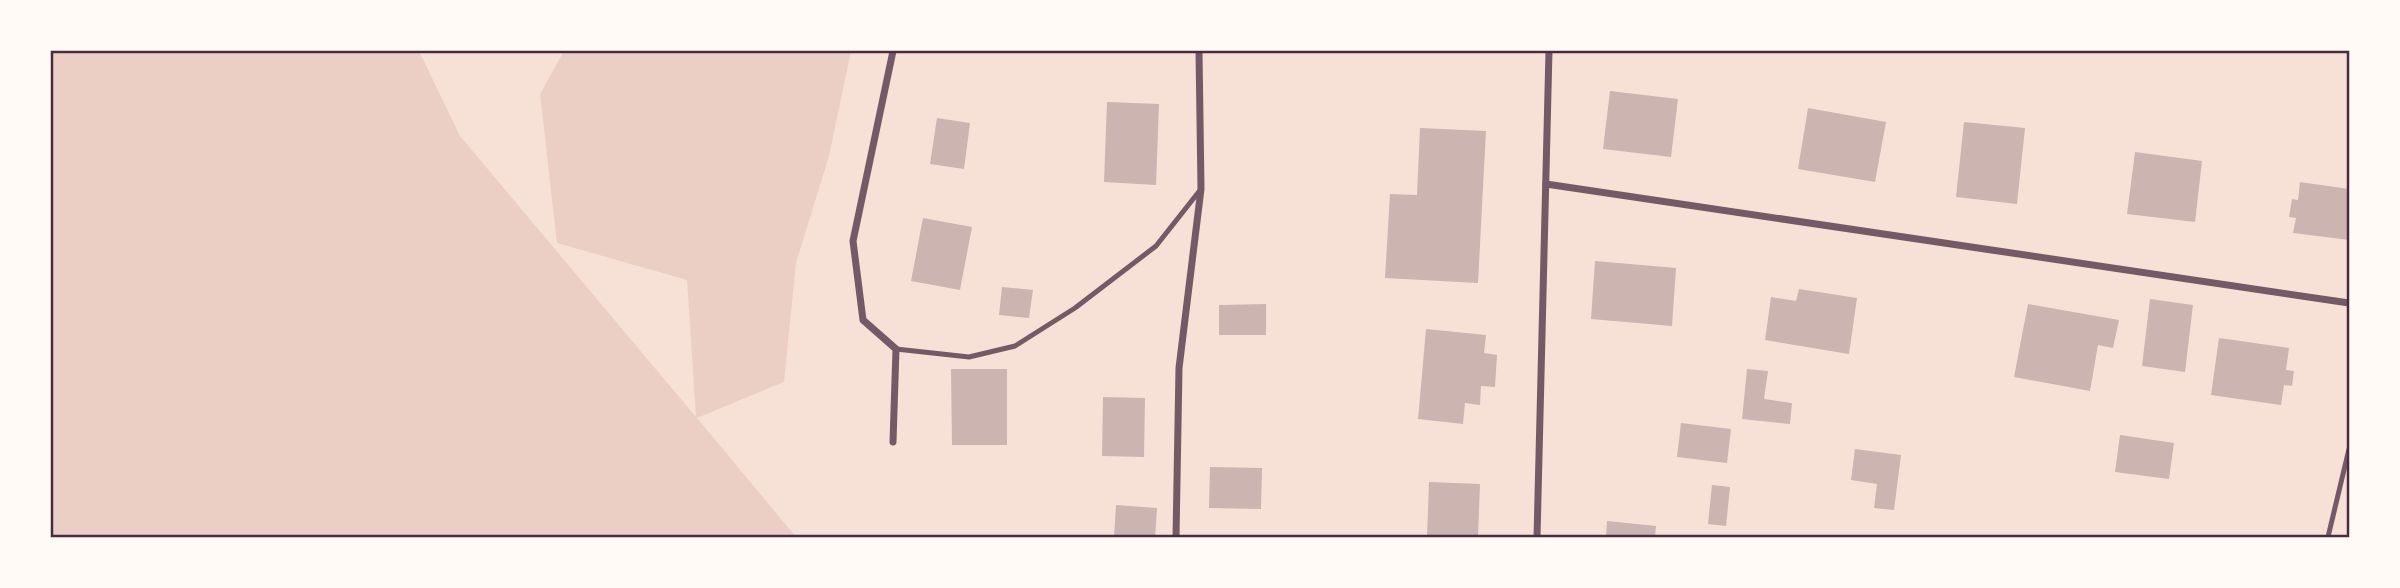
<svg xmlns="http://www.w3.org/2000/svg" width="2400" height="588" viewBox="0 0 2400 588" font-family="'Alegreya Sans',sans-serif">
<rect width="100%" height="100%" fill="#f7e1d7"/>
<path fill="#ebcfc5" d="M51,51H419L460,136L696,417L687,280L557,243L540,94L564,51H851L829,156L796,263L784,382L697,418L796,537H51Z"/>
<g fill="#ccb4b1">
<path d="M1610,91L1678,99L1671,157L1603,149Z"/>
<path d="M1107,102L1159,104L1156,185L1104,182Z"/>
<path d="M1808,108L1886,122L1875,182L1798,169Z"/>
<path d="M937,118L970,123L964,169L930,164Z"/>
<path d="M1964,122L2025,128L2017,204L1956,197Z"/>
<path d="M1420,128L1486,131L1478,283L1385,278L1390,194L1417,195Z"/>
<path d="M2135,152L2202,161L2195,222L2127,214Z"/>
<path d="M2300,182L2349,189V240L2293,233L2296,218L2289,217L2292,199L2298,200Z"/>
<path d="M923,218L972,227L960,290L911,281Z"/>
<path d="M1595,261L1676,268L1672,326L1591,319Z"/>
<path d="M1002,287L1033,290L1029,318L999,315Z"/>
<path d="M1799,289L1857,298L1849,354L1765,340L1771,297L1796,301Z"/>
<path d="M2150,299L2193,305L2185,372L2142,366Z"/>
<path d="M1266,304V335H1219V305Z"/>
<path d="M2028,304L2119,320L2113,348L2098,345L2090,391L2014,377Z"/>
<path d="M1426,329L1486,335L1484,353L1497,355L1495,387L1481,386L1480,405L1465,403L1463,424L1418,419Z"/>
<path d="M2219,338L2289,348L2286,370L2294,371L2292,386L2284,385L2281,405L2211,395Z"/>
<path d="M951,369H1007V445H952Z"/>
<path d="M1747,369L1768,371L1764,399L1792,403L1790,424L1742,419Z"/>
<path d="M1103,397L1145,398L1144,457L1102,456Z"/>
<path d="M1681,423L1731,429L1727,463L1677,457Z"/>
<path d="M2120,435L2174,443L2169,479L2115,472Z"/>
<path d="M1855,449L1901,455L1894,510L1874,508L1877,484L1851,480Z"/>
<path d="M1210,467L1262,468L1261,509L1209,508Z"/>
<path d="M1429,482L1480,484L1478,537H1427Z"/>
<path d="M1712,485L1730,487L1726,526L1708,524Z"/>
<path d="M1116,505L1157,508L1155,537H1114Z"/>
<path d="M1607,521L1656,526L1655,537H1606Z"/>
</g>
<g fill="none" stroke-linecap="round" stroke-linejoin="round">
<g stroke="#755966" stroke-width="5">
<path d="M896,349L969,357L1015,346L1075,308L1156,246L1201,189"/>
<path d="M2328,537L2349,449"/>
</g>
<g stroke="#755966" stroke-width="7">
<path d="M893,51L853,241L863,320L896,349L893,442"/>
<path d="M1546,184L2349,303"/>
<path d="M1176,537L1179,368L1201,189L1199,51"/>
<path d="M1537,537L1549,51"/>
</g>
</g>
<rect width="2400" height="588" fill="none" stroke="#fffaf5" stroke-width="105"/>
<rect x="52" y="52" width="2296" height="484" fill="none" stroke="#4a2c40" stroke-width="2.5"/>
</svg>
